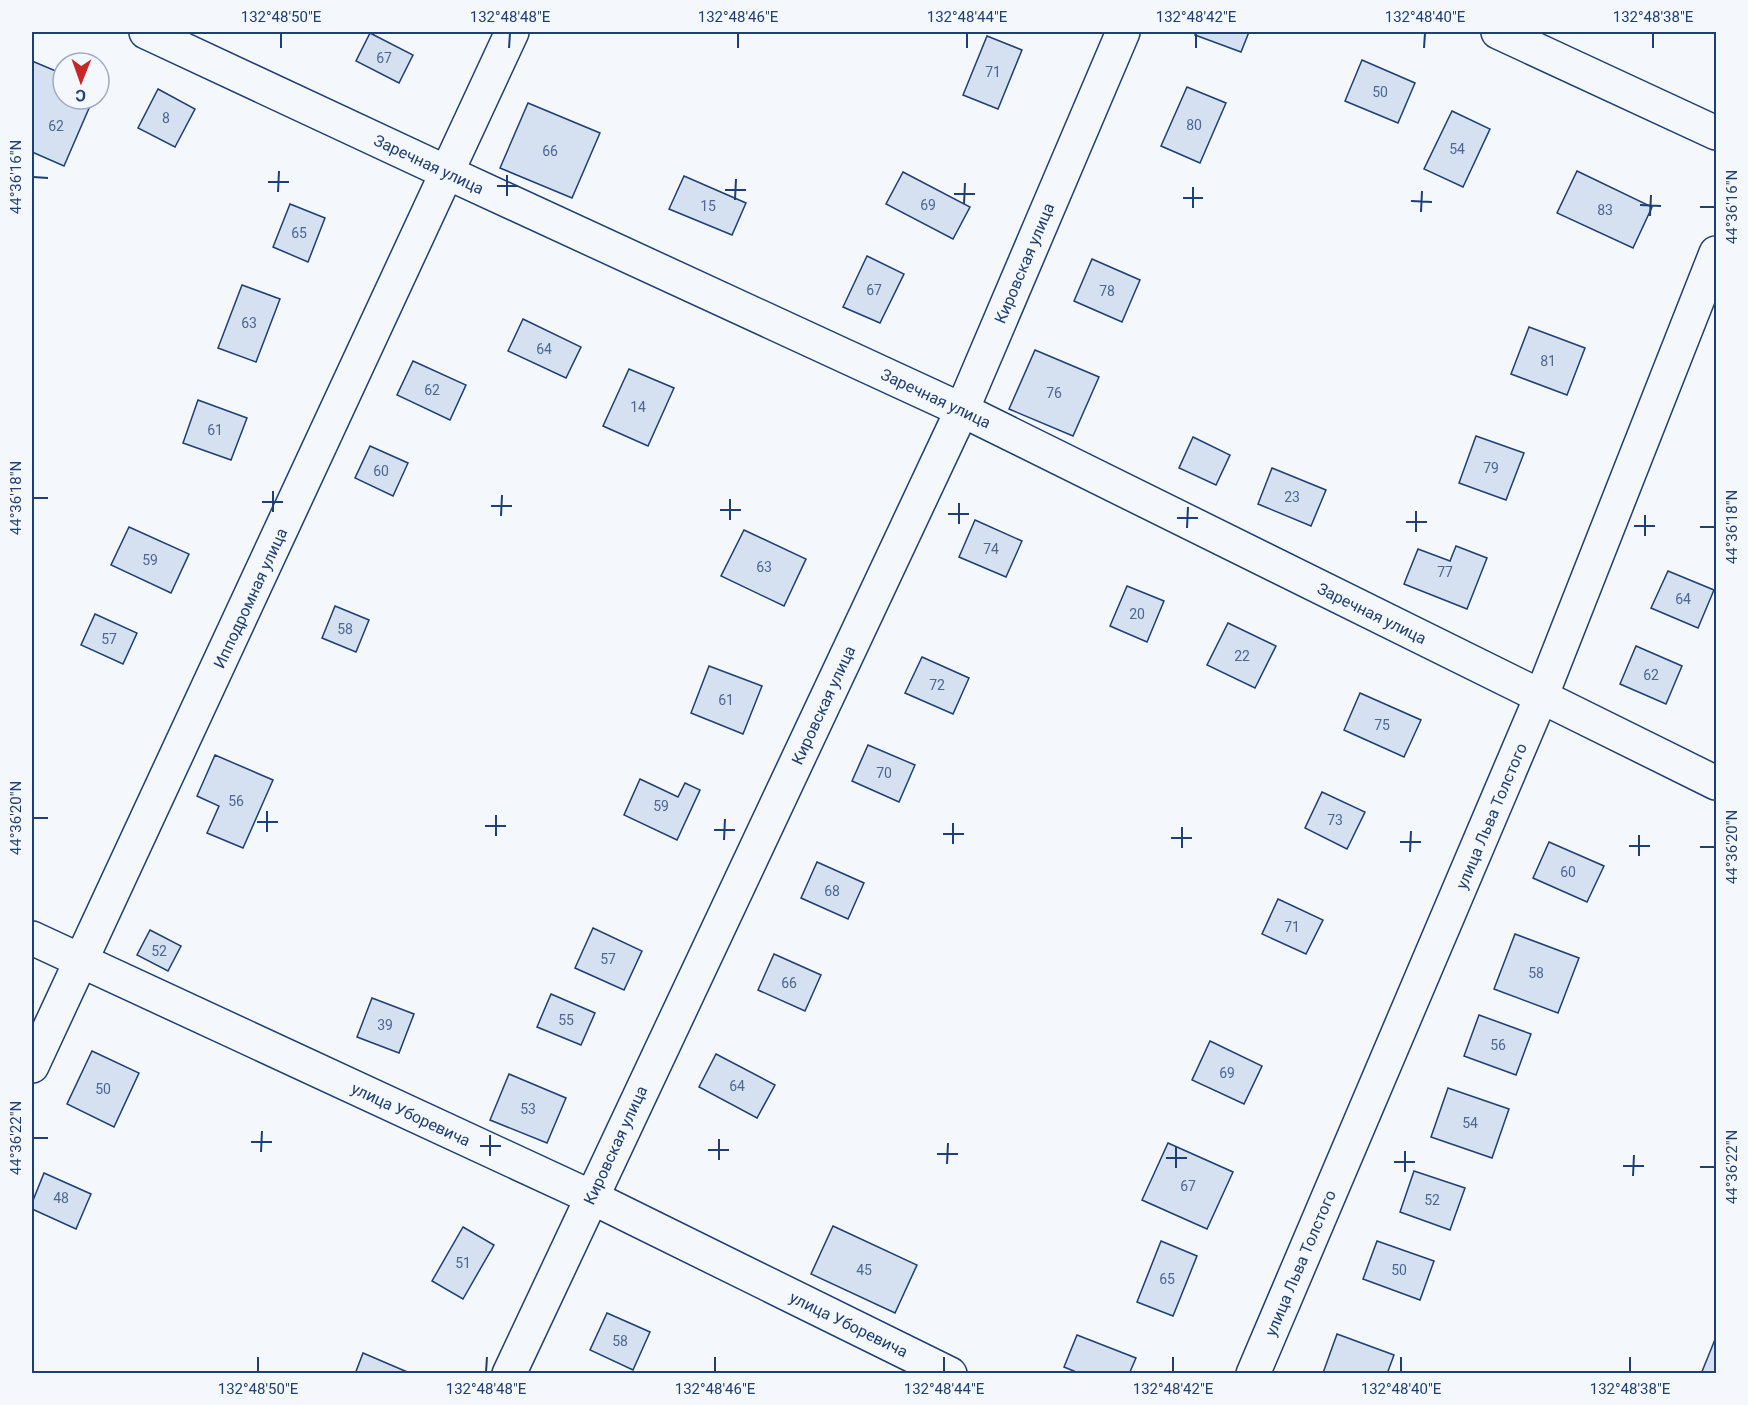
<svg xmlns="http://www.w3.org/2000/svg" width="1748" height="1405" viewBox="0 0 1748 1405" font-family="Roboto,sans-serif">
<rect width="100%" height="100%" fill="#f4f7fb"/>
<g fill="#d5e0f0" stroke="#1d3f73" stroke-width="1.5">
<path d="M1196,32H1249L1241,52L1195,35Z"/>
<path d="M370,33L413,55L399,83L356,61Z"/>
<path d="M987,36L1022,50L998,109L963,95Z"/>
<path d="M1362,60L1415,83L1398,123L1345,101Z"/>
<path d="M32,61L63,74V99H93L64,166L32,152Z"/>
<path d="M1187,87L1226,103L1200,163L1161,146Z"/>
<path d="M158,89L195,109L175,147L138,128Z"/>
<path d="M528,103L600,133L572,198L500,168Z"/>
<path d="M1452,111L1490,129L1463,187L1424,169Z"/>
<path d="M1577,171L1652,207L1633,248L1557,213Z"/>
<path d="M903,172L970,207L953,239L886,204Z"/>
<path d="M684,176L746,203L732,235L669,209Z"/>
<path d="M290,204L325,218L308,262L273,247Z"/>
<path d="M867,256L904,274L880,323L843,307Z"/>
<path d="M1092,259L1140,280L1122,322L1074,301Z"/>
<path d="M242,285L280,299L256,362L218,348Z"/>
<path d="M523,319L581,347L566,378L508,351Z"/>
<path d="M1529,327L1585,348L1567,395L1511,374Z"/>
<path d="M1035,350L1099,377L1073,436L1009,409Z"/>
<path d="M413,361L466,385L450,420L397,395Z"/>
<path d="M629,369L674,388L648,446L603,426Z"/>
<path d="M198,400L247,418L231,460L183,443Z"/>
<path d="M1476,436L1524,453L1506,500L1459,483Z"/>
<path d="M1193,437L1230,455L1216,485L1179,468Z"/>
<path d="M370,446L408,463L393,496L355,478Z"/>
<path d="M1272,468L1326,490L1311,526L1258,504Z"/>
<path d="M975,520L1022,541L1006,577L959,557Z"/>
<path d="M129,527L189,554L171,593L111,565Z"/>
<path d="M744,530L806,559L784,606L721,576Z"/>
<path d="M1456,546L1487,558L1467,609L1404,584L1418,549L1450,561Z"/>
<path d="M1668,571L1714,590L1698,628L1651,608Z"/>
<path d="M1127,586L1164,601L1147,642L1110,626Z"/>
<path d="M335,606L369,620L356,652L322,638Z"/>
<path d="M95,614L137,633L123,664L81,645Z"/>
<path d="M1228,623L1276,646L1255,688L1207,665Z"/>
<path d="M1636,646L1682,666L1666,704L1620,684Z"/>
<path d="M922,657L969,678L953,714L905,693Z"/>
<path d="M709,666L762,686L743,734L691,713Z"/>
<path d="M1360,693L1421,720L1404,757L1344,730Z"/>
<path d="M868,745L915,765L899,802L852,781Z"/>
<path d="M215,755L273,780L243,848L207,833L219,806L197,796Z"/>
<path d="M640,779L678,797L685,783L700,790L677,840L624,815Z"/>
<path d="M1322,792L1365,812L1347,849L1305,828Z"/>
<path d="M1549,842L1604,866L1587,902L1533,878Z"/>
<path d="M817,862L864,883L848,919L801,898Z"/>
<path d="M1278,899L1323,920L1306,954L1262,934Z"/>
<path d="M593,928L642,951L624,990L575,968Z"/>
<path d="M150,930L181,946L168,971L137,955Z"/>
<path d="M1515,934L1579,958L1558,1013L1494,989Z"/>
<path d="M774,954L821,975L805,1011L758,990Z"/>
<path d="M551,994L595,1013L581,1045L537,1027Z"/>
<path d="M372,998L414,1014L399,1053L357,1037Z"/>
<path d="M1479,1015L1531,1034L1516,1075L1464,1056Z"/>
<path d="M1210,1041L1262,1066L1244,1104L1192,1080Z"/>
<path d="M92,1051L139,1073L114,1127L67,1104Z"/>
<path d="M716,1054L775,1085L757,1118L699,1087Z"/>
<path d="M509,1074L566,1098L547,1143L490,1120Z"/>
<path d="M1448,1088L1509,1109L1492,1158L1431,1137Z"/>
<path d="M1168,1143L1233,1172L1207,1229L1142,1200Z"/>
<path d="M1414,1171L1465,1188L1450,1230L1400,1212Z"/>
<path d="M44,1173L91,1194L76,1229L32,1209V1203Z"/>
<path d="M833,1226L917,1265L895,1313L811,1274Z"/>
<path d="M463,1227L494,1245L463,1299L432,1281Z"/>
<path d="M1161,1241L1197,1256L1173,1316L1137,1302Z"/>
<path d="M1377,1241L1434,1261L1420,1300L1363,1279Z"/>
<path d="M607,1313L650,1332L633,1370L590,1350Z"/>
<path d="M1337,1334L1394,1355L1387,1374L1323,1373Z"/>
<path d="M1077,1335L1136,1358L1129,1374H1081L1064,1367Z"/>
<path d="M1716,1337V1374H1701Z"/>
<path d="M363,1353L412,1374H355Z"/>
</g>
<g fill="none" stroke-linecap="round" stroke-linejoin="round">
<g stroke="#1d3f73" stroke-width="36">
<g id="minor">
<path d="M146,32L448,173L962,410L1716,783"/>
<path d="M1498,32L1716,133"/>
<path d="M32,938L591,1197L950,1374"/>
<path d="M32,1066L512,32"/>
<path d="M509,1374L962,410L1123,32"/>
<path d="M1253,1374L1541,697L1716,253"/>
</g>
</g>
<use href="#minor" stroke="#f4f7fb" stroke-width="33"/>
</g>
<path fill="none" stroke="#1d3f73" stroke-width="2" d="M281,48V33M509,48L510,33M738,48V33M967,48V33M1196,48V33M1424,48L1425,33M1653,48V33M33,177L48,178M268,182H289M497,186H518M725,190H746M278,192L279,171M954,194H975M507,196V175M1183,198H1203M735,200L736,179M1411,201L1432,202M964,204L965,183M1640,205L1661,206M1700,207H1715M1193,208V187M1421,212L1422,191M1650,216L1651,195M33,498H48M262,502H283M491,506H512M720,510H741M273,512V491M948,514H969M501,516L502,495M1177,518H1198M730,520V499M1406,522H1427M959,524V503M1634,526H1655M1700,527H1715M1187,528L1188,507M1416,532V511M1645,536V515M33,818H48M257,822H278M485,826H506M714,830H735M267,832V811M943,834H964M496,836V815M1171,838H1192M724,840L725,819M1400,842H1421M953,844V823M1629,846H1650M1700,847H1715M1182,848V827M1410,852L1411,831M1639,856V835M33,1138H48M251,1142H272M480,1146H501M708,1150H729M261,1152L262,1131M937,1154H958M490,1156V1135M1166,1158H1187M719,1160V1139M1394,1162H1415M947,1164L948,1143M1623,1166H1644M1700,1167H1715M1176,1168V1147M1405,1172V1151M1633,1176L1634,1155M258,1372V1357M486,1372L487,1357M715,1372V1357M944,1372V1357M1173,1372V1357M1401,1372V1357M1630,1372V1357"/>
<g text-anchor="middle" stroke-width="4.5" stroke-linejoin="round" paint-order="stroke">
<g font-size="14" fill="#4b6792">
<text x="384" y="63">67</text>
<text x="993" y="77">71</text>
<text x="1380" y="97">50</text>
<text x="166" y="123">8</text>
<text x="1194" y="130">80</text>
<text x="56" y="131">62</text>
<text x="1457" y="154">54</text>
<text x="550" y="156">66</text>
<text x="928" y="210">69</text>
<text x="708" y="211">15</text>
<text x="1605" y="215">83</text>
<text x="299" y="238">65</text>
<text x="874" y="295">67</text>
<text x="1107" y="296">78</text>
<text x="249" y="328">63</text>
<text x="544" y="354">64</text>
<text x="1548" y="366">81</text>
<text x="432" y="395">62</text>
<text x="1054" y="398">76</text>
<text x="638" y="412">14</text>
<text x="215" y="435">61</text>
<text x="1491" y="473">79</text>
<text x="381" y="476">60</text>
<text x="1292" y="502">23</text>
<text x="991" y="554">74</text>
<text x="150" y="565">59</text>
<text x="764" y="572">63</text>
<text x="1445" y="577">77</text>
<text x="1683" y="604">64</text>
<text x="1137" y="619">20</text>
<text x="345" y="634">58</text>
<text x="109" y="644">57</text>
<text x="1242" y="661">22</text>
<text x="1651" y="680">62</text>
<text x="937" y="690">72</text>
<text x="726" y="705">61</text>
<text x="1382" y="730">75</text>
<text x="884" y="778">70</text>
<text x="236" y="806">56</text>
<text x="661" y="811">59</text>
<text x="1335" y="825">73</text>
<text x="1568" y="877">60</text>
<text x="832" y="896">68</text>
<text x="1292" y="932">71</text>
<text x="159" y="956">52</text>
<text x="608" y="964">57</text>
<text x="1536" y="978">58</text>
<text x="789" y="988">66</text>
<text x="566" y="1025">55</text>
<text x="385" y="1030">39</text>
<text x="1498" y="1050">56</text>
<text x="1227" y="1078">69</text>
<text x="737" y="1091">64</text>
<text x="103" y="1094">50</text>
<text x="528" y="1114">53</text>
<text x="1470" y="1128">54</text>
<text x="1188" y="1191">67</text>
<text x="61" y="1203">48</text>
<text x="1432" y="1205">52</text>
<text x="463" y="1268">51</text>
<text x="864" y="1275">45</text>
<text x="1399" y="1275">50</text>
<text x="1167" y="1284">65</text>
<text x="620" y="1346">58</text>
</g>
<g font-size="16" fill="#1d3f73" stroke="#f4f7fb">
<text transform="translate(429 164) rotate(25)" y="6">Заречная улица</text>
<text transform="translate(1024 263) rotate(-67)" y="6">Кировская улица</text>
<text transform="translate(936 398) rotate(25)" y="6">Заречная улица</text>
<text transform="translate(250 598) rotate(-65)" y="6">Ипподромная улица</text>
<text transform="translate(1372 613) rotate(26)" y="6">Заречная улица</text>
<text transform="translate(823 705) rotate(-65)" y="6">Кировская улица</text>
<text transform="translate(1491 816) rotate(-67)" y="6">улица Льва Толстого</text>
<text transform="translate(411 1114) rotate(25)" y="6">улица Уборевича</text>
<text transform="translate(615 1145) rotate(-65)" y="6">Кировская улица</text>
<text transform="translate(1300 1263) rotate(-67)" y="6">улица Льва Толстого</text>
<text transform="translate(849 1324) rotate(26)" y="6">улица Уборевича</text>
</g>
</g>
<rect width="1748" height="1405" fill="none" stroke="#f4f7fb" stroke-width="66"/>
<g transform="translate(81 81) rotate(181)"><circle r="28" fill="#f4f7fb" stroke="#9eadc5" stroke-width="1.5"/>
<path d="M0-4.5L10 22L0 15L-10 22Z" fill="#c62828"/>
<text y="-9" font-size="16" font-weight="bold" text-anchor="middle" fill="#1d3f73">С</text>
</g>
<rect x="33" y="33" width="1682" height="1339" fill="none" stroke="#1d3f73" stroke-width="2"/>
<g font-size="15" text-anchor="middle" fill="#1d3f73">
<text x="281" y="22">132°48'50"E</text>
<text x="510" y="22">132°48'48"E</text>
<text x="738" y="22">132°48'46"E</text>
<text x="967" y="22">132°48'44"E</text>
<text x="1196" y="22">132°48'42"E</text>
<text x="1425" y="22">132°48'40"E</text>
<text x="1653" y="22">132°48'38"E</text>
<text transform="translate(16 177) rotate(-90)" y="5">44°36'16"N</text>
<text transform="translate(1732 207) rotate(-90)" y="5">44°36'16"N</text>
<text transform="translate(16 498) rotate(-90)" y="5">44°36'18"N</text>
<text transform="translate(1732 527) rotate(-90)" y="5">44°36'18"N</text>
<text transform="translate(16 818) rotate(-90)" y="5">44°36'20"N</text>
<text transform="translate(1732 847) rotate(-90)" y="5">44°36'20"N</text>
<text transform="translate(16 1138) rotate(-90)" y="5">44°36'22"N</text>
<text transform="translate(1732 1167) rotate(-90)" y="5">44°36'22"N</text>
<text x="258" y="1394">132°48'50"E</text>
<text x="486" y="1394">132°48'48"E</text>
<text x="715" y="1394">132°48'46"E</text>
<text x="944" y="1394">132°48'44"E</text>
<text x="1173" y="1394">132°48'42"E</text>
<text x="1401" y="1394">132°48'40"E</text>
<text x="1630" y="1394">132°48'38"E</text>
</g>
</svg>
